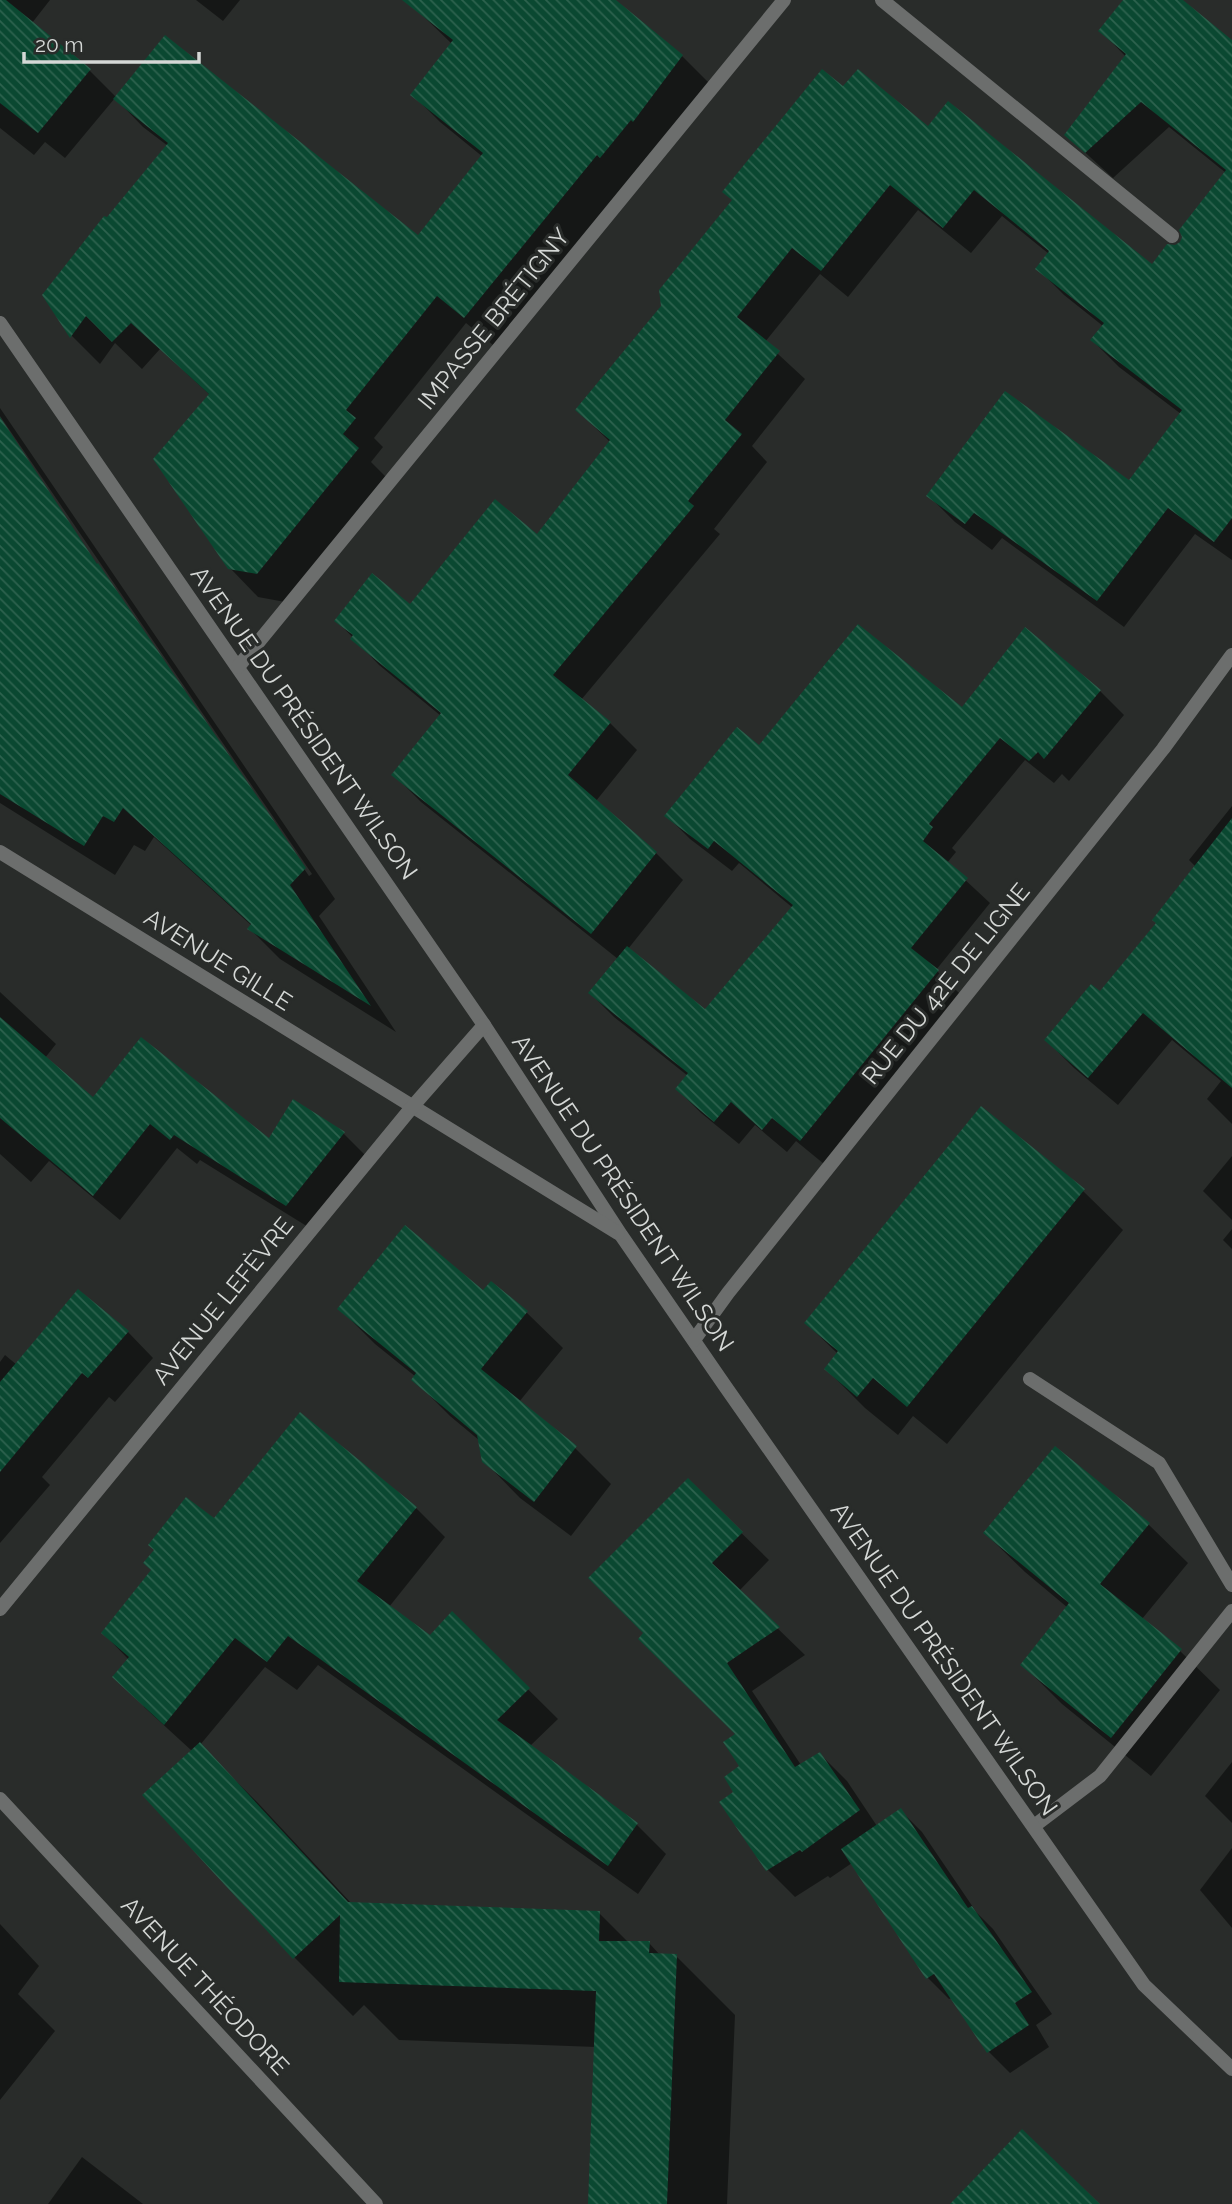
<svg xmlns="http://www.w3.org/2000/svg" width="1232" height="2204" viewBox="0 0 1232 2204" font-family="Raleway,sans-serif">
<defs>
<pattern id="building-back-hatch" width="6" height="6" patternUnits="userSpaceOnUse" patternTransform="scale(1.75)"><rect width="6" height="6" fill="#0a4831"/><path d="M-1 5l2 2M0 0l6 6M5-1l2 2" fill="none" stroke="#2d624e"/></pattern>
</defs>
<rect width="100%" height="100%" fill="#292c2a"/>
<g fill="#0007">
<path d="M0,0H50L32,23L90,71L116,97L418,237L483,157L440,122L412,94L452,44L416,9L424,0H614L682,56L710,84L493,345L466,323L374,438L383,447L371,462L386,477L285,602L258,597L230,568L210,395L160,349L142,369L115,343L100,364L72,336L44,295L168,146L143,127L115,98L65,158L45,142L34,155L0,128Z"/>
<path d="M196,0H240L223,21Z"/>
<path d="M1126,0H1180L1232,43V560L1195,534L1124,627L1002,538L992,550L955,522L928,495L1129,483L1181,414L1119,367L1092,340L1103,326L1064,295L1037,268L1049,254L1002,216L971,253L918,210L848,297L820,274L765,342L805,379L752,446L767,462L714,529L720,534L581,700L610,723L637,750L596,801L656,853L683,880L628,949L705,1012L793,908L739,863L732,871L690,839L667,816L759,748L962,710L1100,691L1124,715L1069,781L1062,774L1054,783L1025,760L952,848L956,852L947,863L990,903L936,970L961,995L824,1164L796,1141L787,1152L755,1125L739,1144L701,1113L677,1089L688,1076L614,1017L590,993L618,959L421,802L394,775L441,716L379,665L336,620L410,607L537,536L610,442L577,410L843,89L928,129L1152,267L1181,243L1226,173L1169,127L1113,178L1066,135L1126,57L1101,31Z"/>
<path d="M0,408L335,899L319,916L396,1032L280,959L250,929L252,926L154,837L145,851L134,845L115,875L0,803V422L309,876L312,874L0,416Z"/>
<path d="M1232,806V1124L1207,1099L1221,1081L1172,1040L1118,1105L1074,1068L1046,1040L1100,994L1158,923L1196,867L1189,860Z"/>
<path d="M0,992L56,1044L45,1058L93,1099L269,1141L344,1134L369,1159L313,1230L200,1160L197,1164L177,1148L120,1220L49,1161L31,1182L0,1154Z"/>
<path d="M1232,1156V1220L1203,1191Z"/>
<path d="M1083,1191L1123,1230L947,1444L913,1416L898,1435L865,1408L826,1369L838,1354L806,1323Z"/>
<path d="M1232,1229V1249L1223,1240Z"/>
<path d="M484,1292L526,1312L563,1348L519,1402L575,1448L611,1484L571,1536L520,1498L484,1461L480,1441L450,1416L414,1380L416,1377L375,1344L339,1308Z"/>
<path d="M128,1332L153,1358L115,1402L109,1397L42,1477L50,1485L0,1543V1362L5,1355L17,1365Z"/>
<path d="M688,1481L769,1560L739,1591L805,1655L752,1691L801,1765L820,1754L847,1781L877,1826L900,1810L922,1832L977,1913L993,1929L1052,2014L1036,2025L1049,2047L1010,2073L988,2051L952,1998L949,1999L928,1978L852,1863L830,1878L828,1876L795,1897L768,1870L721,1803L736,1792L741,1767L738,1735L645,1633Z"/>
<path d="M416,1508L445,1537L389,1607L430,1638L452,1614L558,1719L530,1746L637,1825L666,1854L638,1894L318,1665L297,1690L265,1667L200,1745L258,1803L352,1904L599,1913L629,1943H649L661,1956H676L735,2015L727,2204H589L596,2047L399,2040L364,2005L353,2016L294,1957L192,1751L144,1707L129,1660L103,1633L214,1521Z"/>
<path d="M1148,1524L1188,1563L1142,1619L1180,1651L1220,1690L1151,1776L1062,1704L1023,1665L1068,1608L1025,1572L985,1533Z"/>
<path d="M1232,1762V1823L1205,1796Z"/>
<path d="M1232,1848V1928L1200,1890Z"/>
<path d="M0,1924L39,1966L18,1994L55,2031L0,2100Z"/>
<path d="M82,2157L143,2204H48Z"/>
</g>
<g fill="url(#building-back-hatch)">
<path d="M0,0H6L91,69L38,133L0,103Z"/>
<path d="M402,0H616L683,55L633,122L631,120L600,158L597,155L464,318L437,296L346,410L356,418L343,434L359,448L257,574L228,569L153,459L209,394L131,323L112,342L86,316L70,338L42,295L104,216L107,217L168,143L113,99L165,35L418,235L483,153L410,95L453,40Z"/>
<path d="M1123,0H1183L1232,40V518L1214,542L1168,508L1097,601L974,513L965,524L926,496L1005,391L1129,480L1182,410L1090,340L1104,323L1035,269L1049,251L974,190L943,228L890,185L821,271L792,248L737,317L780,351L725,420L742,434L688,501L694,506L553,675L611,722L568,775L657,852L591,934L391,775L441,713L350,639L353,635L334,621L372,573L410,604L495,499L537,534L610,440L575,410L661,306L659,290L732,200L722,192L822,69L843,86L858,69L928,126L948,101L1152,264L1167,244L1175,245L1180,242L1182,237L1179,230L1226,170L1141,102L1085,153L1064,135L1126,54L1098,31Z"/>
<path d="M0,417L97,564L98,563L306,868L290,885L371,1006L247,929L251,924L123,808L114,822L103,816L84,846L0,794Z"/>
<path d="M858,624L962,707L1025,627L1101,690L1044,759L1038,752L1029,761L1000,738L929,824L933,827L923,841L968,878L911,948L939,970L800,1141L772,1118L762,1130L731,1102L714,1122L675,1089L688,1073L588,993L627,946L705,1009L793,905L714,841L708,849L664,816L737,727L759,745Z"/>
<path d="M1232,818V1088L1143,1013L1088,1078L1044,1040L1091,984L1100,991L1156,923L1152,920Z"/>
<path d="M0,1017L93,1097L141,1037L269,1138L293,1099L345,1132L286,1206L174,1135L170,1140L150,1124L93,1196L0,1118Z"/>
<path d="M981,1106L1085,1189L907,1407L873,1378L857,1397L824,1369L838,1351L804,1323Z"/>
<path d="M405,1225L483,1290L491,1281L528,1311L481,1369L577,1446L534,1502L482,1462L477,1435L411,1380L416,1373L337,1309Z"/>
<path d="M78,1289L129,1331L88,1378L82,1373L0,1472V1382Z"/>
<path d="M300,1412L417,1507L357,1581L430,1635L452,1611L530,1688L497,1720L638,1823L608,1866L288,1636L267,1662L235,1638L164,1725L112,1677L129,1657L101,1633L151,1570L143,1563L154,1550L148,1545L186,1497L214,1518Z"/>
<path d="M1055,1446L1150,1523L1100,1584L1182,1649L1111,1738L1020,1665L1069,1603L983,1533Z"/>
<path d="M688,1478L743,1532L712,1563L780,1627L727,1663L795,1767L820,1752L860,1810L802,1852L800,1850L766,1871L719,1802L733,1792L724,1777L739,1766L723,1742L735,1734L638,1639L643,1633L588,1578Z"/>
<path d="M200,1742L348,1902L600,1911L599,1941H650L649,1953L677,1954L667,2204H588L596,1991L339,1982L340,1915L293,1959L142,1795Z"/>
<path d="M901,1808L968,1908L972,1906L1032,1992L1015,2003L1029,2025L987,2053L934,1974L926,1979L841,1849Z"/>
<path d="M1022,2129L1100,2204H950Z"/>
</g>
<g fill="none" stroke-linecap="round" stroke-linejoin="round">
<g stroke="#6c6e6d" stroke-width="14">
<path d="M1030,1379L1159,1463L1232,1585"/>
<path d="M1034,1826L1100,1776L1232,1611"/>
</g>
<g stroke="#6c6e6d" stroke-width="14">
<path d="M882,0L1172,236"/>
<path d="M0,323L484,1025L621,1235L725,1386L1144,1985L1232,2069"/>
<path d="M238,667L784,0"/>
<path d="M0,852L618,1233"/>
<path d="M694,1340L728,1293L1163,749L1232,655"/>
<path d="M0,1609L413,1106L484,1025"/>
<path d="M0,1799L376,2204"/>
</g>
</g>
<g text-anchor="middle" stroke-width="6" stroke-linejoin="round" paint-order="stroke">
<g font-size="24" fill="#d5d8d6" stroke="#292c2a">
<text transform="translate(494 319) rotate(-51)" y="8">IMPASSE BRÉTIGNY</text>
<text transform="translate(304 723) rotate(55)" y="8">AVENUE DU PRÉSIDENT WILSON</text>
<text transform="translate(218 960) rotate(32)" y="8">AVENUE GILLE</text>
<text transform="translate(946 984) rotate(-51)" y="8">RUE DU 42E DE LIGNE</text>
<text transform="translate(623 1193) rotate(56)" y="8">AVENUE DU PRÉSIDENT WILSON</text>
<text transform="translate(223 1301) rotate(-51)" y="8">AVENUE LEFÈVRE</text>
<text transform="translate(944 1659) rotate(55)" y="8">AVENUE DU PRÉSIDENT WILSON</text>
<text transform="translate(205 1986) rotate(47)" y="8">AVENUE THÉODORE</text>
</g>
</g>
<path d="M24 52v10h175v-10" fill="none" stroke="#d5d8d6" stroke-width="3.5"/>
<text x="35" y="52" font-size="21" fill="#d5d8d6" stroke="#292c2a" stroke-width="5" paint-order="stroke">20 m</text>
</svg>
